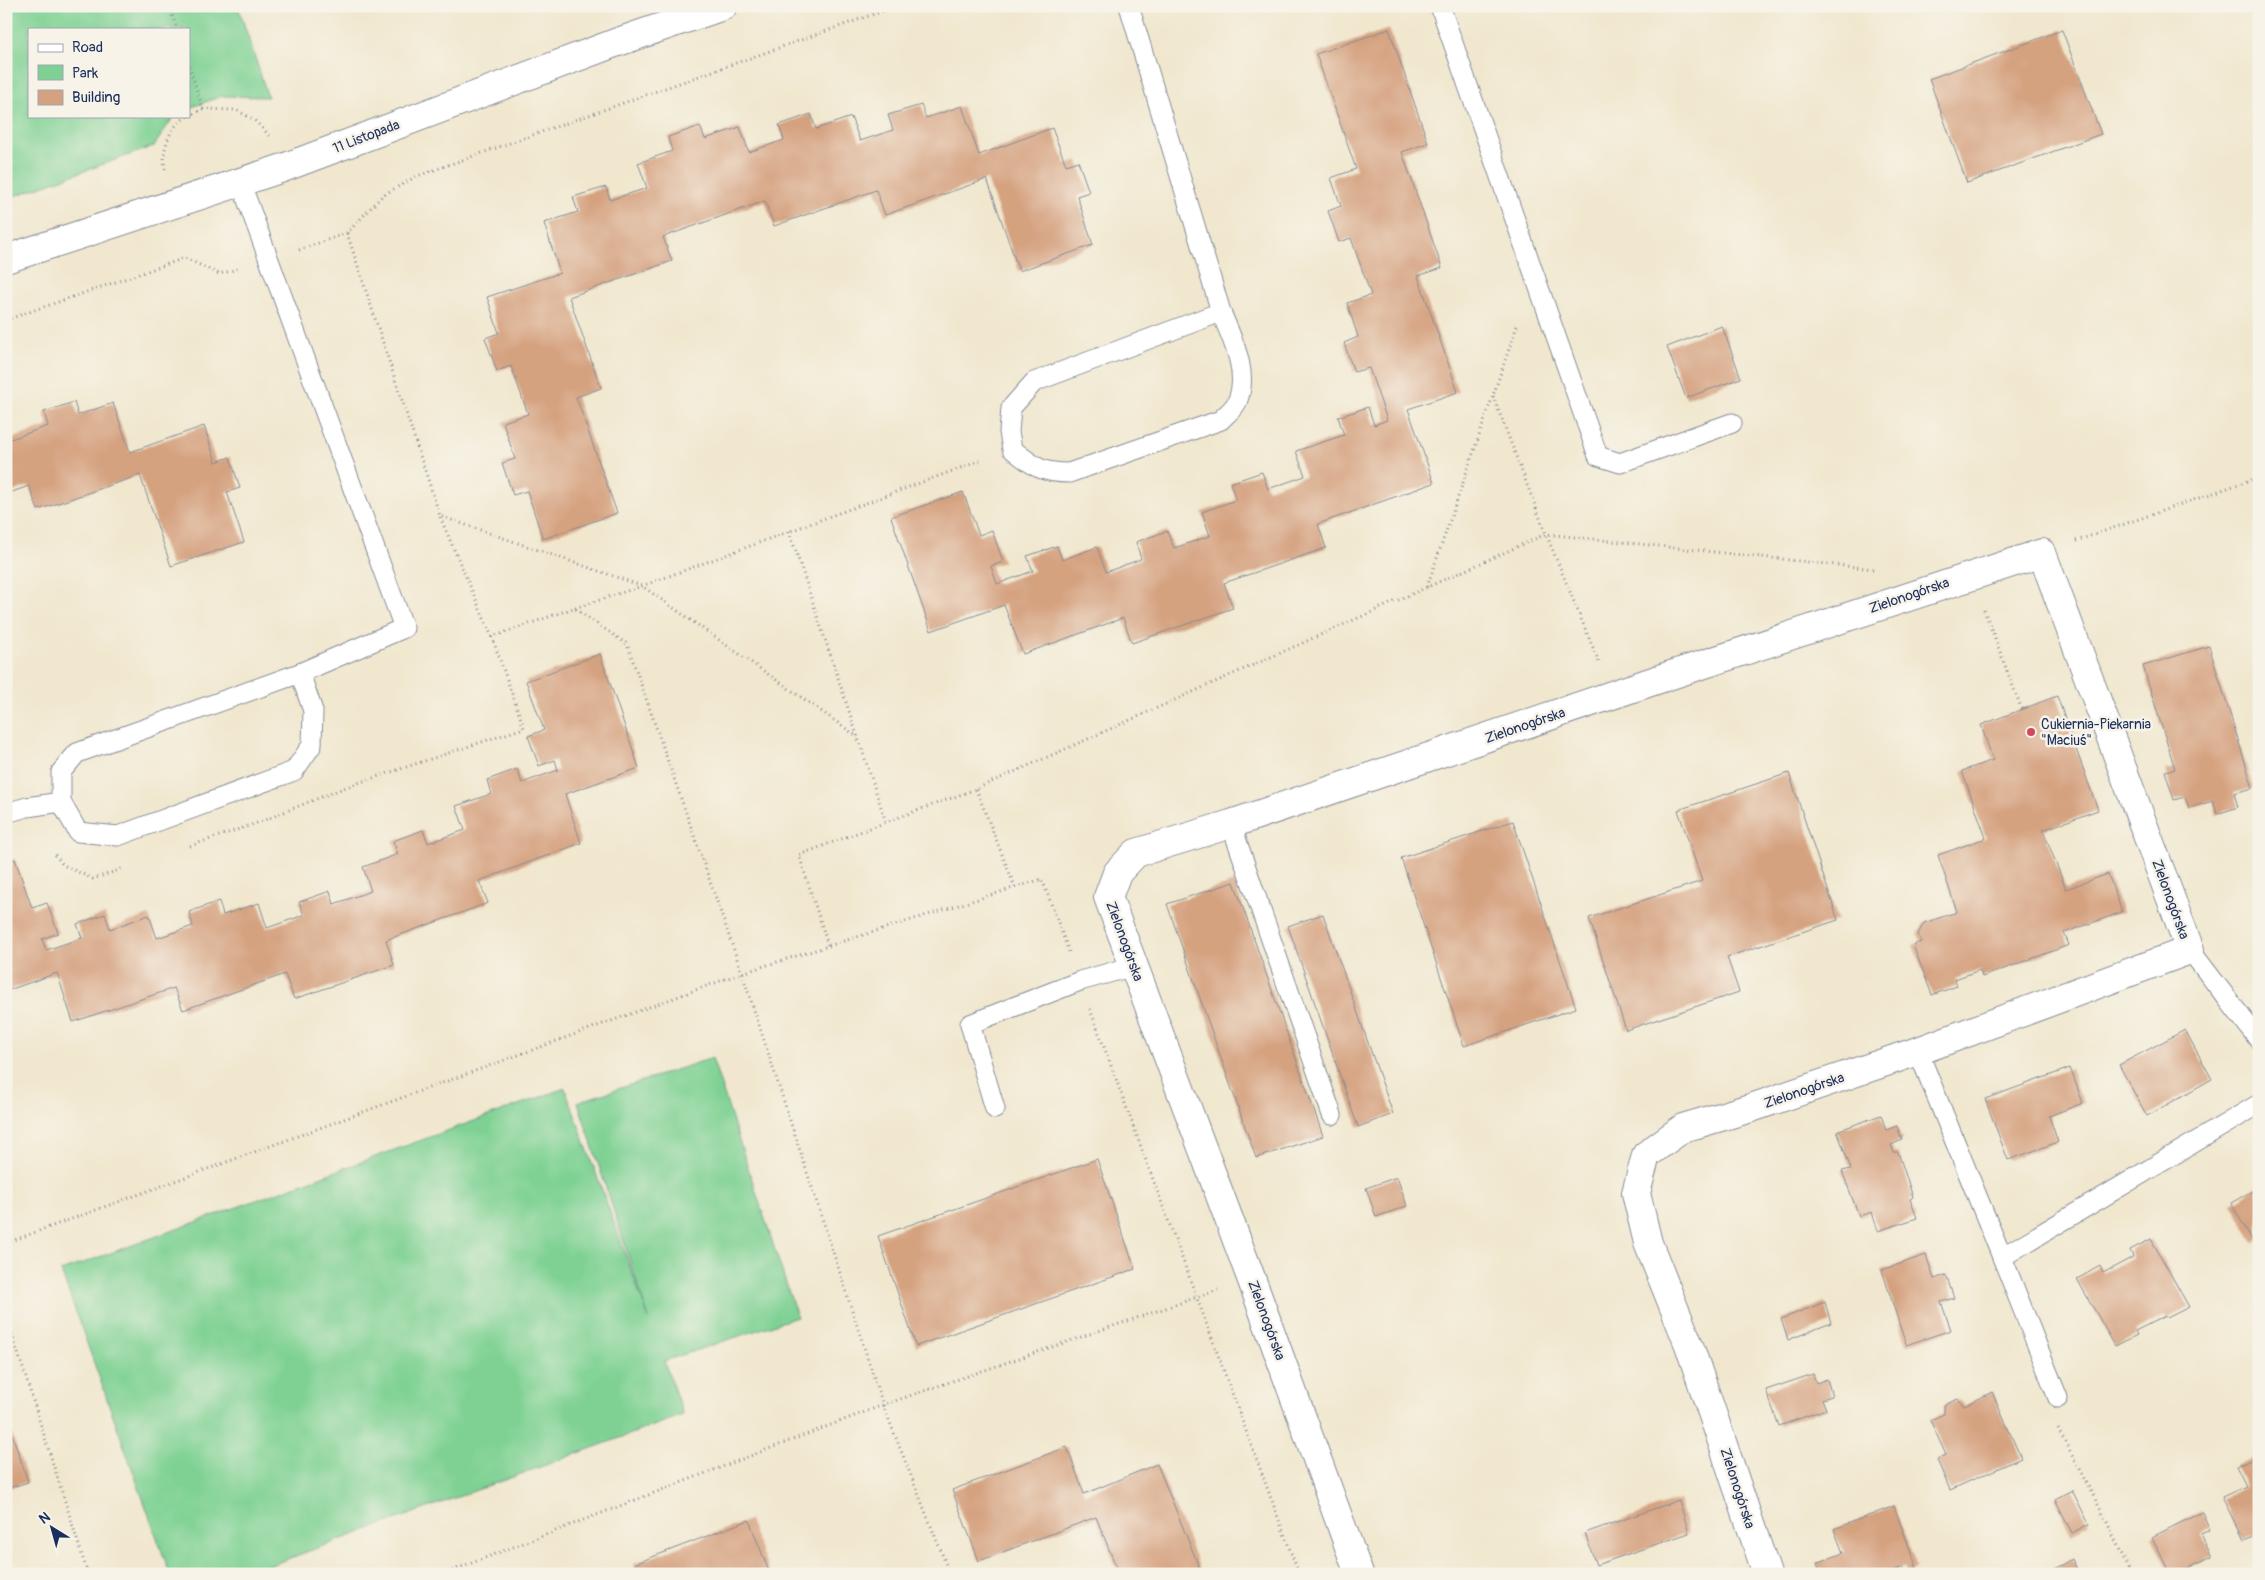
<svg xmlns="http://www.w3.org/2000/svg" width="2265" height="1580" viewBox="0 0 2265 1580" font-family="Pangolin,sans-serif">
<rect width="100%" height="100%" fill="#f7f3e8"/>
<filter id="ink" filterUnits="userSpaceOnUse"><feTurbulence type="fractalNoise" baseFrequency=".02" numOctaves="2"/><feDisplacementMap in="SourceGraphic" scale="10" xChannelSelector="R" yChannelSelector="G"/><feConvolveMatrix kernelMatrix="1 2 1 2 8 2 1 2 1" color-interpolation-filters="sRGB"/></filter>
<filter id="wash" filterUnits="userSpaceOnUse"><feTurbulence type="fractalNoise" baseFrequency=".0096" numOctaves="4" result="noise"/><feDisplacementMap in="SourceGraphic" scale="20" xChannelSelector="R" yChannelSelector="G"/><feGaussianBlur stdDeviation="1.12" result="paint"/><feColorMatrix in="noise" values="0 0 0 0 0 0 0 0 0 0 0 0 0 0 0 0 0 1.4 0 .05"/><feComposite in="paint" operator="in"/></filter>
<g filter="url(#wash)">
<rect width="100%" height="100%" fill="#f0e7ce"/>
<g fill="#7ed193" stroke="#4c8078">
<path d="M6,6H238L268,97L222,96L189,108V29H29V116H174L154,146L6,199Z"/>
<path d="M712,1058L797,1317L664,1361L683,1415L246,1574H170L61,1271L565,1088L649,1319L578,1102Z"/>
</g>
<g id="blocks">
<g fill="#d5a280">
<path d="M1389,29L1428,143L1402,152L1442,268L1418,276L1458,392L1408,409L1434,483L1318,524L1326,548L1224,583L1233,608L1132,643L1123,618L1023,654L1004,605L931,631L891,517L963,492L979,535L992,530L1003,562L991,566L997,584L1033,571L1027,556L1057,546L1062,560L1097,547L1106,572L1141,559L1136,542L1167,531L1174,548L1210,536L1202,512L1236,500L1230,483L1262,472L1268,489L1305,476L1296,451L1344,435L1338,417L1368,407L1374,425L1387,420L1369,368L1354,372L1344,343L1358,337L1347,303L1371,295L1351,238L1339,242L1328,211L1341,206L1331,178L1356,169L1316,54Z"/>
<path d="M2062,30L2101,134L1967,183L1929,79Z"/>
<path d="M921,105L926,118L962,106L979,155L1052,128L1066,165L1078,161L1089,192L1077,196L1093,245L1019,271L987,179L885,215L876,190L774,226L765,201L663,237L672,261L569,297L601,388L576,397L617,513L543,539L527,491L513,495L502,463L515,459L503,422L528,414L511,366L497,371L485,338L499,333L487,297L560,273L544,223L578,212L573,197L606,187L610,200L647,188L638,163L672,151L668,137L700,126L705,139L740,127L749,152L784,140L779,125L811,114L816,129L851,117L860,141L893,130L888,115Z"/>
<path d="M1722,326L1741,378L1686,398L1667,347Z"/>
<path d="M74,402L78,415L113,403L130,452L204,426L216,462L230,457L240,488L227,492L244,542L171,566L140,475L38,510L29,486L6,494V425L11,439L48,426L44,412Z"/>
<path d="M2209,646L2253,788L2234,793L2238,807L2217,814L2213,801L2189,808L2185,797L2174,800L2165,771L2175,769L2143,666Z"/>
<path d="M600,654L639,768L565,794L581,843L479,881L488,903L386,940L394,965L294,999L285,974L183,1010L174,988L73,1022L57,973L6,991V862L15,859L32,908L47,903L58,933L42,939L46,950L82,938L77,924L105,914L110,929L149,915L157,938L193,926L189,912L219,901L223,915L259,903L267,928L304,915L299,902L330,891L334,904L371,891L363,867L398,854L393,841L423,830L428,843L465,830L456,806L491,794L487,780L517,769L522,783L558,770L555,760L539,766L528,736L544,730L526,681Z"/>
<path d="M2057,696L2098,810L2043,830L2066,889L2108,874L2122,912L2064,933L2069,945L1982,977L1980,970L1955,979L1957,986L1932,995L1913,945L1921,942L1918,934L1924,923L1957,912L1938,855L1986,838L1962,771L1993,760L1981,725Z"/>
<path d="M1789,773L1838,920L1727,957L1739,992L1626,1030L1589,918L1702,881L1678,810Z"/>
<path d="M1513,821L1576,1008L1464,1046L1401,858Z"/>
<path d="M1234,882L1323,1136L1256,1158L1167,904Z"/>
<path d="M1323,914L1393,1114L1358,1127L1288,926Z"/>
<path d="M2185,1030L2212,1079L2147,1116L2119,1065Z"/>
<path d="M2070,1068L2083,1103L2049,1116L2058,1142L2008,1160L1985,1099Z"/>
<path d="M1881,1115L1886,1130L1897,1126L1902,1140L1891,1145L1894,1152H1898L1913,1197L1910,1199L1917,1218L1878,1231L1872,1212L1859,1216L1842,1171L1851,1169L1837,1131Z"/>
<path d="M1097,1159L1135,1269L916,1346L878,1236Z"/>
<path d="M1397,1177L1407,1206L1376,1217L1366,1188Z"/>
<path d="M2259,1187V1240L2254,1243L2231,1203Z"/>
<path d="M2151,1239L2189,1307L2167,1318L2165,1316L2135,1331L2137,1335L2115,1346L2077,1279L2100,1266L2103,1273L2133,1257L2130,1250Z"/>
<path d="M1926,1255L1934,1279L1946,1275L1954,1298L1941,1302L1951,1330L1906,1345L1882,1270Z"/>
<path d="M1825,1302L1831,1323L1788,1340L1781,1319Z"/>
<path d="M1813,1374L1816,1383L1827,1379L1832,1396L1822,1399L1826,1409L1779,1426L1766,1390Z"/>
<path d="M1992,1392L2021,1458L1950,1490L1937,1460L1946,1455L1930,1420L1944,1414V1405L1958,1399L1964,1406Z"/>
<path d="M6,1416L28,1482L6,1489Z"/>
<path d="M1067,1447L1084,1494L1157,1464L1202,1574H1119L1096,1517L979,1561L952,1490Z"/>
<path d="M2259,1455V1532L2243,1539L2222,1497L2246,1486L2236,1466Z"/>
<path d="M2072,1490L2089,1524L2072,1533L2055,1499Z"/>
<path d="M1679,1500L1689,1533L1596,1565L1585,1533Z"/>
<path d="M1894,1506L1917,1568L1906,1573L1903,1567L1886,1574H1821L1817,1563L1843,1553L1834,1529Z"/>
<path d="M2202,1512L2210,1530L2201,1534L2212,1556L2175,1574H2170L2152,1537Z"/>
<path d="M749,1520L770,1574H638L634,1564Z"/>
<path d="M2072,1559L2079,1574H2044L2064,1564Z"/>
</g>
</g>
</g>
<g filter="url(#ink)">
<use href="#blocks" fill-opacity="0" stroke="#868b96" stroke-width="1"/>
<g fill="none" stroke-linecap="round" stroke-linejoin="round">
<g stroke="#868b96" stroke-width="21">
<g id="service">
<path d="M1129,6L1221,312C1232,339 1250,373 1237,402C1234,409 1226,414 1221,420L1069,473C1040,473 1034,466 1012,449L1009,432L1011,408L1034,382L1221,312"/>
<path d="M1440,6L1598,456L1620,463L1732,423"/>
<path d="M240,181L404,628L300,673L77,753L61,772V802L78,832L118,836L294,771L312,745L313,711L300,673"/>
<path d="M6,813L27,807L61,802"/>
<path d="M1231,824L1332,1115"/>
<path d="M2190,950L2259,1040"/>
<path d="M1918,1051L2002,1257L2259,1104"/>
<path d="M995,1109L970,1024L1080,981L1134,966"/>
<path d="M2002,1257L2058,1398"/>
</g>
</g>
<g stroke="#868b96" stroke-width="30">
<g id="minor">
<path d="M6,259L283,168L615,43L723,6"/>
<path d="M1359,1574L1251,1278L1108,897L1117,873L1136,853L1231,824L1677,673L2042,553L2190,950L1918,1051L1754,1107L1683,1128L1646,1155L1636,1193L1648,1243L1689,1345L1767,1574"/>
</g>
</g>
<g stroke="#868b96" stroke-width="3" stroke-dasharray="1 4" stroke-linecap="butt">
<path d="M169,6L177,29"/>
<path d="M189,66L203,109L236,110L253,119L270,136"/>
<path d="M189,116L203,109"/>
<path d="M165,169C161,149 170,125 188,116"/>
<path d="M347,233L440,516L642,586L858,737"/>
<path d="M299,250L347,233L383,195L417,176L897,6"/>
<path d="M6,320L185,258L219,274L238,269"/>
<path d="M1493,396L1546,534L1599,662"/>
<path d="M440,517L492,637"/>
<path d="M789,531L886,822L976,789L1546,534L1874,569"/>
<path d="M2076,541L2259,477"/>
<path d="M1427,587L1518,323"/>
<path d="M575,608L642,586L982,460"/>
<path d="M1984,610L2022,710"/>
<path d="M976,789L1015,887"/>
<path d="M190,846L257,823L346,787L524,728L492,637L574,608L627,644L742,973L883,1405L950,1574"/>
<path d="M55,855L63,865L93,879L122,869"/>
<path d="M828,945L799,855L886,822"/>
<path d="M1090,1009L1299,1574"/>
<path d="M6,1243L742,973L1042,879L1069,952"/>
<path d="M6,1315L88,1574"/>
<path d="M2058,1429L2105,1518L2131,1574"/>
<path d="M443,1574L883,1405L1218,1290"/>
</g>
<use href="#service" stroke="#fff" stroke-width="19"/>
<use href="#minor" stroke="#fff" stroke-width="28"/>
</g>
</g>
<circle fill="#d1495b" stroke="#f7f3e8" stroke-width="2" cx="2031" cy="732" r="5"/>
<g text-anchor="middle" stroke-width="5" stroke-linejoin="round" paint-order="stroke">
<g font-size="14" fill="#1b2f5e" stroke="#f7f3e8">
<text transform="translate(366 136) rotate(-21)" y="5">11 Listopada</text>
<text transform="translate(1909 595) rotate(-19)" y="5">Zielonogórska</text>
<text transform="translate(1525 725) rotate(-19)" y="5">Zielonogórska</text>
<text transform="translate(2171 899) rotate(70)" y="5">Zielonogórska</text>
<text transform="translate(1125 941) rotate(70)" y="5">Zielonogórska</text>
<text transform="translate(1804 1090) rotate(-19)" y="5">Zielonogórska</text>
<text transform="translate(1267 1320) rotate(70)" y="5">Zielonogórska</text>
<text transform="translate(1738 1488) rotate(72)" y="5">Zielonogórska</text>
</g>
<g font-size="14" fill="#1b2f5e" stroke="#f7f3e8" text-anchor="start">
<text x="2041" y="729">Cukiernia-Piekarnia<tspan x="2041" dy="16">"Maciuś"</tspan></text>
</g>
</g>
<rect width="2265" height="1580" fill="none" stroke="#f7f3e8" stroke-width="25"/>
<rect x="28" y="28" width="162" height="90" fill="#f7f3e8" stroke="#9fa5b1"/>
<rect x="38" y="44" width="25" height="8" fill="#ffffff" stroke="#9fa5b1"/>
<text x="72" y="52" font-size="15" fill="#1b2f5e">Road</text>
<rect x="38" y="65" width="25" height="15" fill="#7ed193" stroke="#9fa5b1"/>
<text x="72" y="78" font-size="15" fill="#1b2f5e">Park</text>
<rect x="38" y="90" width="25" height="15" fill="#d5a280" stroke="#9fa5b1"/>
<text x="72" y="102" font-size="15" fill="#1b2f5e">Building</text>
<g transform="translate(52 1528) rotate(323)" stroke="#f7f3e8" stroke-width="4" paint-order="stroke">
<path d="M0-4L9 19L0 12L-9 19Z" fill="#1b2f5e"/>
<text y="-8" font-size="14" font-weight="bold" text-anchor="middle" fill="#1b2f5e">N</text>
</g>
</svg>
